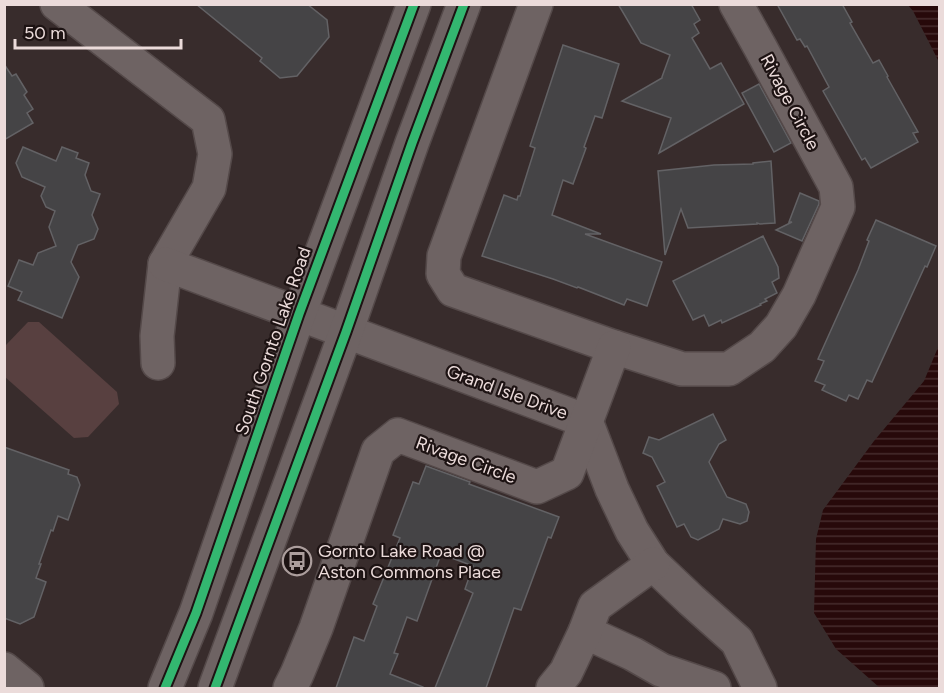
<svg xmlns="http://www.w3.org/2000/svg" width="944" height="693" viewBox="0 0 944 693" font-family="Figtree,sans-serif">
<defs>
<pattern id="water-rules" width="6" height="5" patternUnits="userSpaceOnUse" patternTransform="scale(1.5)"><rect width="6" height="5" fill="#27090a"/><path d="M0 2.5h6" fill="none" stroke="#462c2d"/></pattern>
</defs>
<rect width="100%" height="100%" fill="#382c2c"/>
<path fill="#584040" d="M28,322H39L117,392L119,404L88,437L74,438L5,377V346Z"/>
<g fill="url(#water-rules)">
<path d="M908,5H939V62L913,11Z"/>
<path d="M939,345V688H880L836,649L814,613L816,539L823,510L874,441L924,381Z"/>
</g>
<g fill="#454446" stroke="#636265" stroke-width="1.5">
<path d="M196,4H307L327,20L329,37L297,76L280,78L260,61L262,58Z"/>
<path d="M618,4H691L700,20L694,24L699,33L692,38L710,69L721,63L744,104L659,153L671,118L622,101L662,78V77L670,55L641,43Z"/>
<path d="M777,4H842L852,22L850,23L873,63L879,60L888,76L887,77L918,132L913,133L918,142L871,168L865,158L862,160L823,91L829,87L807,46L805,47L800,39L797,40Z"/>
<path d="M563,45L619,64L602,118L595,116L584,147L586,148L573,184L563,180L552,215L601,234H585L662,262L647,306L627,299L624,305L578,287L577,288L553,279L482,256L504,195L517,200L518,196H520L535,148L530,146Z"/>
<path d="M4,64L12,76L16,74L27,92L24,95L33,109L27,113L33,123L4,140Z"/>
<path d="M759,84L791,143L774,152L742,93Z"/>
<path d="M23,147L56,161L62,147L78,153L76,158L89,163L85,175L91,191L100,194L92,215L98,229L94,239L78,245L71,262L79,277L62,318L18,300L22,292L8,286L19,260L33,265L38,253L56,246L49,227L55,211L46,207L41,196L45,187L22,177L16,163Z"/>
<path d="M771,161L775,223L760,224L757,223V224L688,228L681,209L665,255L658,171L714,165L753,164V163Z"/>
<path d="M800,193L819,201V204L802,241L776,230L792,222H789Z"/>
<path d="M876,220L936,246L927,267L925,266L872,382L867,380L858,399L849,395L846,401L822,390L825,385L815,381L824,361L818,359L858,270L869,241L867,240Z"/>
<path d="M763,236L778,267L779,278L772,282L777,293L765,299L767,301L760,304L761,305L722,323L721,320L709,326L704,315L693,320L673,281Z"/>
<path d="M713,414L726,440L719,444L709,462L727,497L746,504L749,512L747,521L740,524L723,519L719,529L698,540L691,537L684,524L677,527L657,486L665,482L652,457L643,453L649,437L659,440Z"/>
<path d="M4,447L69,470L68,474L77,477L80,485L68,520L58,516L53,531L51,530L39,564H41L36,578L46,582L34,617L20,624L4,618Z"/>
<path d="M426,466L470,482L469,484L559,517L551,538L548,537L521,610L514,608L486,688H435L473,593L465,589L473,566L441,554L417,621L407,617L394,653L398,654L390,674L423,687V688H336L354,637L364,641L377,606L373,604L400,538L393,535L413,482L419,484Z"/>
</g>
<g fill="none" stroke-linecap="round" stroke-linejoin="round">
<g stroke="#544949" stroke-width="36">
<g id="minor">
<path d="M57,4L208,120L215,154L209,188L165,264L157,336L158,363"/>
<path d="M536,4L444,256L443,274L453,290L614,347L682,369H729L762,347L781,326L799,295L838,207L836,187L760,47L736,4"/>
<path d="M165,264L586,421L612,489L632,531L653,564L691,600L737,641L760,688"/>
<path d="M585,632L633,654L661,670L714,688"/>
<path d="M4,669L27,688"/>
<path d="M165,688L196,613L299,314L414,4"/>
<path d="M215,688L346,332L412,143L464,4"/>
<path d="M290,688L297,674L316,628L378,451L398,435L537,487L567,473L614,347"/>
<path d="M553,688L566,672L585,632L595,606L653,564"/>
</g>
</g>
<use href="#minor" stroke="#6e6363" stroke-width="33"/>
<g stroke="#1d1313" stroke-width="13">
<g id="cycleway">
<path d="M165,688L196,613L299,314L414,4"/>
<path d="M215,688L346,332L412,143L464,4"/>
</g>
</g>
<use href="#cycleway" stroke="#33b770" stroke-width="9"/>
</g>
<defs>
<g id="bus-ring" transform="scale(1.5)"><circle r="9.5" fill="#1d1313" stroke="#ac9e9d" stroke-width="1.5"/><path d="M-5-6H5V4H4V6H2V4H-2V6H-4V4H-5ZM-3.5-4V0h7V-4ZM-3.5 1.2v1.5H-2V1.2ZM2 1.2v1.5H3.5V1.2Z" fill="#ac9e9d"/></g>
</defs>
<g fill-rule="evenodd">
<use href="#bus-ring" x="297" y="561"/>
</g>
<g text-anchor="middle" stroke-width="4.5" stroke-linejoin="round" paint-order="stroke">
<g font-size="18" fill="#ebdbda" stroke="#1d1313">
<text transform="translate(790 102) rotate(62)" y="6">Rivage Circle</text>
<text transform="translate(273 341) rotate(-71)" y="6">South Gornto Lake Road</text>
<text transform="translate(507 392) rotate(20)" y="6">Grand Isle Drive</text>
<text transform="translate(466 460) rotate(20)" y="6">Rivage Circle</text>
</g>
<g font-size="18" fill="#ebdbda" stroke="#1d1313" text-anchor="start">
<text x="318" y="557">Gornto Lake Road @<tspan x="318" dy="21">Aston Commons Place</tspan></text>
</g>
</g>
<rect width="944" height="693" fill="none" stroke="#ebdbda" stroke-width="12"/>
<path d="M15 39v9h166v-9" fill="none" stroke="#ebdbda" stroke-width="3"/>
<text x="24" y="39" font-size="18" fill="#ebdbda" stroke="#1d1313" stroke-width="4.5" paint-order="stroke">50 m</text>
</svg>
